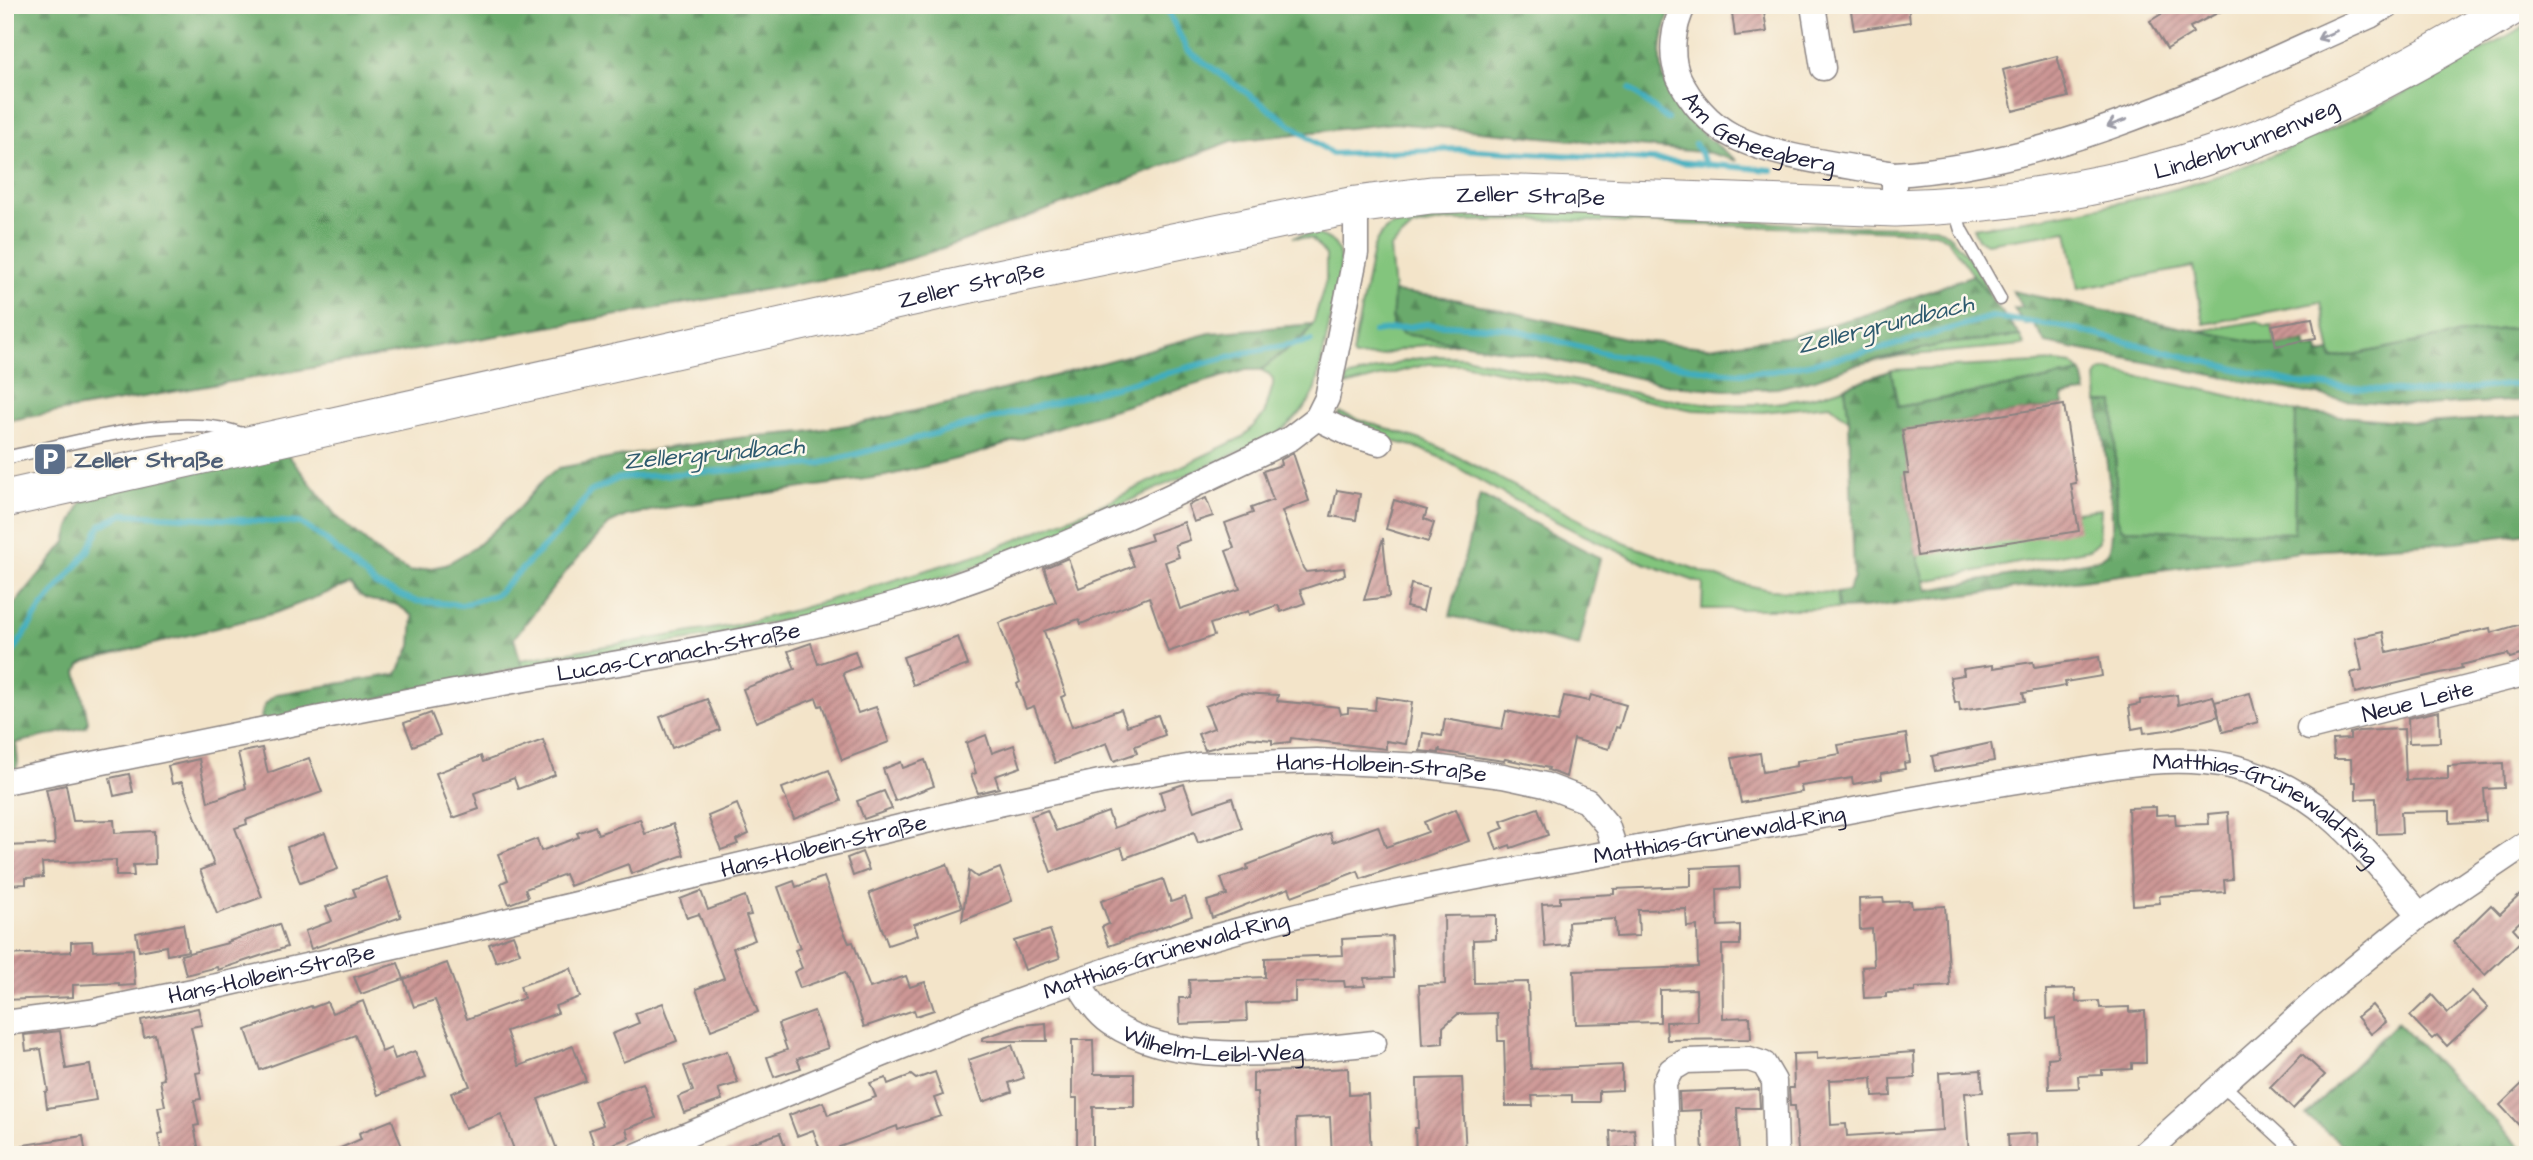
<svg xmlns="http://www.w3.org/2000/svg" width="2533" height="1160" viewBox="0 0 2533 1160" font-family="'Architects Daughter',sans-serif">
<defs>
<pattern id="forest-firs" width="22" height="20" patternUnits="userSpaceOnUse" patternTransform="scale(1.75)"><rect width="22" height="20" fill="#6aaa6c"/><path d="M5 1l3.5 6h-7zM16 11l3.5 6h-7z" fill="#578a5a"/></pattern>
<pattern id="building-hatch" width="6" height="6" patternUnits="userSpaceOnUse" patternTransform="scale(1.75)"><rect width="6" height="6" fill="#cd9795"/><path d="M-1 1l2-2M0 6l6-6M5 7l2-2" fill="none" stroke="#a67b7b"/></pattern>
</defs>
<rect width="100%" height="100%" fill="#fbf7ec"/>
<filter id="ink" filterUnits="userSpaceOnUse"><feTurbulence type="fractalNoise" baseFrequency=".0143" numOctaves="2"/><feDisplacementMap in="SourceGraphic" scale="14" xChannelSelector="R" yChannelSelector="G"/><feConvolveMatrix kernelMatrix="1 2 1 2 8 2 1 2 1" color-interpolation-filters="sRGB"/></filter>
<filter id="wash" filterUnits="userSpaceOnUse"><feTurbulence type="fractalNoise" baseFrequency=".00686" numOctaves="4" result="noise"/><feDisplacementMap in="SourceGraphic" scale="28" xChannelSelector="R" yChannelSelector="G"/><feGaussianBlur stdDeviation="1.57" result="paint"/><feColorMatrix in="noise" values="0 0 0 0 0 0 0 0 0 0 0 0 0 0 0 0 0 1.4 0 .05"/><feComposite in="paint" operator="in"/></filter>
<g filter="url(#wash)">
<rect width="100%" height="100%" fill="#f3e4c9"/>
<g fill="#83c57d" stroke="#52745c" stroke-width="2">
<path d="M2528,24V326L2447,336L2332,359L2321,302L2204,324L2193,267L2078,289L2067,231L1987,243L1978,239L1973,228C2052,216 2132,204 2208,179C2321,141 2425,84 2528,24Z"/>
<path d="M1545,211L1837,226L1935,227C1956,234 1985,280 1992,301L1948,240L1936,232L1543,220L1447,221L1413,227L1390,248L1394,292L1392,325L1404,334L1459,343L1414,346L1379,356L1354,357L1352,354L1373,249C1384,221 1398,223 1425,222V213Z"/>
<path d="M1310,233C1336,237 1342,249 1340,273L1316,389C1307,409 1292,423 1274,436L1011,554L885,597L713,636L522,667L520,660L735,625L799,609L989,551L1103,504L1243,437L1264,415L1273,385V379L1269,374L1261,370L1305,335L1313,324L1326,280V255L1312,239L1293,237Z"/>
<path d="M2258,321L2266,326L2272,325L2276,346L2199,331Z"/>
<path d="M2020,336L2024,345L1900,356L1854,365L1943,344Z"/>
<path d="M1437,356L1465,357C1507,366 1549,375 1591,384C1676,402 1762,418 1845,387L1849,420L1830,405L1763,412L1693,410L1463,364H1428L1346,386L1347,378L1413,359Z"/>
<path d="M2057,362L2072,364L2082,373L1897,407L1891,370Z"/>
<path d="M2107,370L2210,391L2296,412L2294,533L2122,529L2117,518L2114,402H2098L2096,378L2100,372Z"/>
<path d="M1340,413L1433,444L1624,543L1673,561L1729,581L1770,590L1837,593L1838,609H1702L1703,584L1644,563L1575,531L1507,496L1439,457L1413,446L1364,435L1337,421Z"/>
<path d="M2101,509L2099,541L2090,549L1925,581L1917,556L2076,512Z"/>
</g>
<g fill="url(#forest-firs)" stroke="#466654" stroke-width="2">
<path d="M5,5H1672C1669,16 1665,26 1663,37C1651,98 1695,128 1737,161L1710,153L1394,123L1232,141L958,243L872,271L5,421Z"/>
<path d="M1973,275L2020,336L1943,344L1854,365L1815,379L1777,388L1726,390L1670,385L1521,353L1403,334L1392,325L1394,292L1445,297L1638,341L1708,347L1791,336L1871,313Z"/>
<path d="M2012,291L2184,328L2276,346L2305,340L2307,349L2318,347L2319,354L2331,352L2332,359L2447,336L2528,326V400L2423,406L2343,400L2046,343L2034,325H2025L2014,309L2023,307Z"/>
<path d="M1313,324L1305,335L1261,370H1246L1194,385L1082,419L973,455L886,476L665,508L626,516L609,524L569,568L514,638L522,667L261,724C261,709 264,702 277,694L397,674L411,646L413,616C407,612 401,606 394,604C370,598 368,606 350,584L275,613L87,661L80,665L77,672L88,721L86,727L16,743L18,762L16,770L5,775V616L66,542L70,527L84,497L285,451L337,517L387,560L411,572L445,565L474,548L518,509L545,478L559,468L672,447L746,437L805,432L860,423L969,399L1210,333Z"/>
<path d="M1891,370L1898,407L2082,373L2086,393L2062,396L2064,405L1902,430L1909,474L1904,475L1917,556L1928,590L2096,560C2101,557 2106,556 2109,550C2119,528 2102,431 2098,402H2114L2117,518L2122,529L2294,533L2296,412L2422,423L2528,417V533L2456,542L2308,551L1863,608L1838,609L1837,593L1848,591L1854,578L1849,420L1845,387Z"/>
<path d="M1480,495L1600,558L1579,646L1450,616Z"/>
<path d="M2397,1022L2528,1155H2356L2306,1116Z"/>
</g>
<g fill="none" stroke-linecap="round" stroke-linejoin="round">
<g stroke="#40adbe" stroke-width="6">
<path d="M1165,5L1187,50L1332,154L1457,149L1667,161L1772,170"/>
<path d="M1630,89L1667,119"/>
<path d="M1695,144L1707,165"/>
<path d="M1374,332L1427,324L1507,328L1608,354L1712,371L1740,373L1773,371L1881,349L1991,317L2065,327L2297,384L2428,393L2528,383"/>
<path d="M5,665L41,608L87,553L101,525L124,514L300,523L323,538L376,585L415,601L462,605L497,594L565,526L590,492L619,478L818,464L1244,353L1311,341"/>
</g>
</g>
<g id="blocks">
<g fill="url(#building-hatch)">
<path d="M1731,5H1763L1767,32L1735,36Z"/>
<path d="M1850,5H1908L1910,22L1854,30Z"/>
<path d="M2176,5H2233L2190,27L2193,33L2167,49L2150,21Z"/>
<path d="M2057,56L2068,97L2013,111L2003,70Z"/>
<path d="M2312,318L2316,338L2276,346L2272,325Z"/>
<path d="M2064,405L2076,483L2071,484L2079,531L1917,556L1904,474H1909L1902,430Z"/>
<path d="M1293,453L1309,501L1282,511L1303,568L1306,572L1344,568L1345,575L1300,590L1305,603L1281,612L1278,605L1249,615L1248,611L1210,624L1214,636L1168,652L1149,597L1081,624L1079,619L1044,631L1066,695L1061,697L1072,727L1121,709L1127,726L1158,715L1165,735L1135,746L1137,753L1114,761L1107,743L1055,763L1034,706L1026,709L1017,684L1020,682L999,623L1056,602L1044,568L1068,558L1079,588L1134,566L1127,548L1152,540L1150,534L1184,522L1190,540L1175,545L1179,557L1165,562L1180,609L1240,589L1226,551L1234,548L1225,523L1253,513L1251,508L1273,500L1263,471L1281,465L1280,460Z"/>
<path d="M1337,490L1360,494L1356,520L1331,516Z"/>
<path d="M1206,498L1213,516L1194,522L1188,505Z"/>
<path d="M1394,500L1427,510L1424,519L1434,523L1428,542L1386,529Z"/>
<path d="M1383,538L1389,597L1364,600Z"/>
<path d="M1411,584L1428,588L1423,611L1406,607Z"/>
<path d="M2528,622V653L2510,658L2508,654L2461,665L2462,668L2355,693L2351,673L2362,670L2355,638L2383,632L2387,652L2490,628L2491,633Z"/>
<path d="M958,637L968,665L913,685L903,657Z"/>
<path d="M811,643L818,664L855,651L860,666L843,673L858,713L876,707L889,742L842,760L822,705L819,706L816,698L756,722L743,689L795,669L788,651Z"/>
<path d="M2099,657L2102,676L2065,682L2066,686L2023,693L2025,701L1960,711L1959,702L1955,703L1950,677L1964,675L1963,669L1993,665V668L2033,662L2034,667Z"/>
<path d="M1240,693L1278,695L1277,701L1339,707L1341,714L1348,713V708L1375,710L1376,697L1412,702L1406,744L1386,741V749L1291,738L1290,742L1272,744V740L1249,738L1205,750L1198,734L1214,728L1205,706Z"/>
<path d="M2250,693L2258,722L2223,732L2215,702Z"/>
<path d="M1591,695L1626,705L1619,728L1616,727L1609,749L1574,739L1566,777L1548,770L1549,768L1505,759L1504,761L1476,757L1439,751L1440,748L1439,753L1420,751L1423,733L1442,736L1445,719L1502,729L1506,711L1558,722L1564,696L1589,701Z"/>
<path d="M2177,695L2178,705L2213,696L2219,716L2174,729L2144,733L2143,727L2132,729L2129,706L2140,704V700Z"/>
<path d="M707,699L720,730L672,748L660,717Z"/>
<path d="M2439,711L2440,742L2409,743L2408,718Z"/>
<path d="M431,713L440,735L413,746L404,723Z"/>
<path d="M2404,729L2406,780L2448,779V766L2503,763L2504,788L2484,789L2486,821L2450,823V811L2401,812L2402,833L2377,834L2376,798L2356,799V782H2352L2351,759H2334L2333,740L2350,739V733L2359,731Z"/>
<path d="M1906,734L1910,762L1904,763L1905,769L1881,773L1882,779L1853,784L1852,778L1801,786L1802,792L1741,803L1732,758L1760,753L1763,772L1797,766V761L1840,754L1838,745Z"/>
<path d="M986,735L992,753L1014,745L1021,767L995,776L999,788L978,793L971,775L976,773L966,743Z"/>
<path d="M543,740L555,775L518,789L514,778L474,793L479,809L453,818L436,773L481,756L483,762Z"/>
<path d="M1991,743L1994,761L1935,771L1932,756Z"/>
<path d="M262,748L268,773L309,758L322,792L246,820L247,824L235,828L262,897L217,914L200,870L214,865L182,782L172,784L168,766L199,759L208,802L246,788L238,753Z"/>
<path d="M925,760L934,786L895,801L883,769L901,762L903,768Z"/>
<path d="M829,770L841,801L794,819L782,788Z"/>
<path d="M129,774L133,792L114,796L110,778Z"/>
<path d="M1184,784L1194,811L1232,798L1242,828L1198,843L1194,832L1125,858L1121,847L1051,872L1031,816L1047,810L1056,831L1108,812L1114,828L1165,809L1160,792Z"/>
<path d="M66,785L73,821L114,820L115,833L154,831L155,864L133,865L134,876H116V860L42,863L43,877L26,878V884L5,885V846L55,844L53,821L46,789Z"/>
<path d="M884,791L892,809L864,819L857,801Z"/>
<path d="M737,804L749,834L736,840L738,844L721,850L708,816Z"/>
<path d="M2156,807V815L2175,814L2176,825L2209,824L2208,814L2228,812L2232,879L2224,880L2225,892L2159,896L2160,903L2133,905L2128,808Z"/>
<path d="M1538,808L1548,835L1511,848L1510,845L1497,850L1491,833L1504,828L1501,821Z"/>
<path d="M1456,809L1469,841L1361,879L1358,871L1292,896L1289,888L1212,918L1207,901L1227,895L1221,878L1248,869L1247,865L1330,833L1333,842L1378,826L1386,847L1428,832L1424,822Z"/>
<path d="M640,819L645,834L673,824L684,855L631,874L628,864L570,886L565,874L525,889L528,897L509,904L501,883L508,880L498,854L537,839L541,851L579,837L577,833L595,826L598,834Z"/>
<path d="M325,833L338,869L300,883L287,847Z"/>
<path d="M862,852L869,870L853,876L847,858Z"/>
<path d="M947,864L962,907L914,924L918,935L888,945L869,893Z"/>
<path d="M1739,866L1740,888L1717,889L1718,926L1740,925V945H1722L1723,1018L1750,1017L1751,1039L1667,1040L1666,1022L1697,1021L1696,989L1660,990V1022L1576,1024L1574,971L1698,967L1697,926L1687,927L1686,909L1638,910L1639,936L1616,937L1615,919L1568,922L1569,945L1545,947L1542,904L1560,903V897L1614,894V889L1691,886V868Z"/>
<path d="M1000,868L1012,901L962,921L969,871L977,877Z"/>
<path d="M387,877L401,917L311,949L305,931L332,921L326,907L356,896L353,889Z"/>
<path d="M824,877L841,925L849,943L853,942L870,988L906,976L910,987L925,982L934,1010L916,1016L914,1010L864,1027L845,972L800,988L794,972L802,968L795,950L800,948L778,887L794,881L796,887Z"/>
<path d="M1163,879L1171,902L1185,897L1192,916L1109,946L1102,927L1109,924L1101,901Z"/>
<path d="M2528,887V914L2513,928L2523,939L2485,975L2453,942L2491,905L2500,914Z"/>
<path d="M701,891L708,910L745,896L751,915L746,916L755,940L733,948L758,1012L711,1030L696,989L724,978L699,914L687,918L680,899Z"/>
<path d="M1883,898L1884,902L1911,901L1912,908L1945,906L1950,986L1915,988V992L1886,993V997L1864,998L1862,967L1874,966L1872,929L1860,930L1859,899Z"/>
<path d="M1496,915V939L1473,940L1474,983L1528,982L1531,1069L1622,1065V1090L1599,1091V1102H1572V1095L1532,1096L1533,1106H1506L1504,1041H1498L1497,1013L1458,1014L1443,1027V1043L1422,1045L1419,985L1445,984L1444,916Z"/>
<path d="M183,924L188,951L167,955L166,946L139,951L136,933Z"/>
<path d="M279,924L287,947L218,970L217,967L186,975L181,955L228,943L227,942Z"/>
<path d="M1050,930L1060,958L1025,970L1014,941Z"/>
<path d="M513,935L520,953L496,962L489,944Z"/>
<path d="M1392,936L1394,977L1364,978L1365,986L1345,987L1344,981L1295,982V1002L1246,1003L1247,1021L1180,1024L1179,998H1190L1189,980L1265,977V958L1343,955L1342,939Z"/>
<path d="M92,941L93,951L133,949L135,985L119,986V983L73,985V997L5,1000V955L71,952V942Z"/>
<path d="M398,963L404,979L361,994L354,977Z"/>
<path d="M447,963L467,1019L524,998L520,986L571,968L580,997L555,1006L558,1013L506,1031L519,1066L573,1046L586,1081L538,1099L559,1155H516L501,1114L465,1128L451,1093L470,1086L435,1000L414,1007L404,979Z"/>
<path d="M2075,989L2076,1002L2099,1001L2100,1008L2129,1007V1012L2145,1011L2146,1063H2132V1069L2102,1070V1075L2078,1076L2079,1088L2049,1089L2048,1058L2058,1057L2055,1018L2047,1019L2046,990Z"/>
<path d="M2472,991L2488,1008L2447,1046L2437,1035L2432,1039L2410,1016L2432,995L2448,1013Z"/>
<path d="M363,1001L382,1052L391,1048L395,1059L415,1051L426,1077L378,1095L355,1035L260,1070L246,1030L311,1006L312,1008L327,1002L332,1013Z"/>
<path d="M663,1003L677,1041L623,1062L612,1034L639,1023L635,1013Z"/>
<path d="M2372,1005L2386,1022L2371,1034L2357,1017Z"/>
<path d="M198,1008L202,1025L191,1027L201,1072L196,1073L201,1099L194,1100L199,1125L194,1126L199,1151L181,1155H162L158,1134L163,1133L158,1107L165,1106L160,1080L164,1079L155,1034L144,1037L141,1020Z"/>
<path d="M814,1011L828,1048L797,1059L801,1068L774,1077L767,1057L787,1050L778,1024Z"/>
<path d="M1046,1023L1047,1041H982V1038L1022,1025Z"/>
<path d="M60,1031L66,1069L90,1065L96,1100L47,1108L45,1092L48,1091L41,1049L26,1051L24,1035Z"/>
<path d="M1072,1040H1093L1094,1074H1134V1107H1093V1155H1077V1098H1072Z"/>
<path d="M1012,1045L1024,1078L1009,1083L1012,1092L983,1102L968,1060Z"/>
<path d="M727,1051L738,1083L718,1089L722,1100L684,1113L678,1097L693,1091L684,1066Z"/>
<path d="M1914,1052L1915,1078L1890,1079L1891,1096L1873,1097L1872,1078L1829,1080L1831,1125L1846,1124L1847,1136L1942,1130L1939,1073L1981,1070L1983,1092L1965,1093L1969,1155H1872V1152L1802,1155V1152H1798L1795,1106H1790L1789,1088H1794L1793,1054L1817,1053V1059Z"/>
<path d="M2302,1054L2325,1075L2293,1109L2270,1087Z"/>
<path d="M1348,1068L1349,1095L1368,1094L1371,1155H1332L1330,1117L1296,1119L1297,1155H1260L1257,1092H1253V1073Z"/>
<path d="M935,1072L943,1095L934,1098L941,1116L898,1130L897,1126L839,1147L842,1155H822L813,1130L797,1136L789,1115L823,1102L828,1115L876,1097L870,1083L886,1078L888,1084L911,1075L916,1079Z"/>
<path d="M1462,1078L1466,1155H1416L1415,1128H1418L1417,1079Z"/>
<path d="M2528,1078V1135L2500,1105Z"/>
<path d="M643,1083L656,1118L626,1129L629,1138L596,1150L589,1130L603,1125L594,1101Z"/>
<path d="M1759,1089L1760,1108H1737L1739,1155H1703L1701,1110L1680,1111L1679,1092Z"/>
<path d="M392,1120L405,1155H325L361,1139L359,1133Z"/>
<path d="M1634,1129L1636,1147L1611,1149L1610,1131Z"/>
<path d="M780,1133L788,1155H727L726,1152Z"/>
<path d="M2037,1133L2038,1155H2009L2008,1135Z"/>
<path d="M83,1136L86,1155H24L23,1145Z"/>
</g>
</g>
</g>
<g filter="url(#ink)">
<use href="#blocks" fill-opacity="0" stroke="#8a8382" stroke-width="2"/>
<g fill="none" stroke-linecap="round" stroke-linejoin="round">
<g stroke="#8a8382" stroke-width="15">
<g id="lane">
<path d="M1954,207L1961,230L2000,299"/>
<path d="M5,458C71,444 182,409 244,435"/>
<path d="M2223,1085L2299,1155"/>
</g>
</g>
<g stroke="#8a8382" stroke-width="27">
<g id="street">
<path id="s1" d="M1684,5C1673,26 1669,56 1679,78C1690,101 1709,124 1733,136C1775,158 1846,165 1894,174V190"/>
<path d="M1813,5L1823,68"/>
<path d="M1894,174C2061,164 2219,83 2370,16L2388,5"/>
<path d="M1317,418L1352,435L1380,443"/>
<path id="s2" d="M2309,728L2528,673"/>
<path id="s3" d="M5,782C162,750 319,717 476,688C629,659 784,641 933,593C1044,558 1160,502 1265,451L1291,438L1317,418L1327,398L1356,253V205"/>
<path id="s4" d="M1077,981C1086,996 1096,1013 1111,1023C1181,1070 1294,1051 1374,1043"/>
<path id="s5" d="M5,1023L90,1012L217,986L501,922L980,808L1100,782L1199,765L1317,761L1425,766L1503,776L1545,785L1587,801L1607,825L1616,852"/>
<path id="s6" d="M638,1155C806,1087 971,1013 1144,958C1372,885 1609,856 1843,812C1912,799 1981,786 2050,776C2107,767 2172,753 2230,766C2321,787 2363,848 2420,915"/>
<path d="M1667,1155L1664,1084L1671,1070L1686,1061L1749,1059L1764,1064L1774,1081L1776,1155"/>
<path d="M2143,1155L2331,987L2420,915L2528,842"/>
</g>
</g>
<g stroke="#8a8382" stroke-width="39">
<g id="secondary">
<path id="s7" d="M5,499L998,278L1279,220L1356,205L1431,195L1495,193L1895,208C2036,204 2179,176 2308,117C2380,84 2448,46 2515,5"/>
</g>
</g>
<use href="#lane" stroke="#fff" stroke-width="12"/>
<use href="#street" stroke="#fff" stroke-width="24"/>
<use href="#secondary" stroke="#fff" stroke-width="37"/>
</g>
<defs><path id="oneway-shaft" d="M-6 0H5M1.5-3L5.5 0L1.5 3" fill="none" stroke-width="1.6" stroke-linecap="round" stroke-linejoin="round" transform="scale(1.75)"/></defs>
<g stroke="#9c9ca7">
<use href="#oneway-shaft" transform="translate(2327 35) rotate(156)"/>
<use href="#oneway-shaft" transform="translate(2117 123) rotate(160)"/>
</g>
</g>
<defs>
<g id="parking-square" transform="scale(1.75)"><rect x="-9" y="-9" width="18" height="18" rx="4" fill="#5c6f8a" stroke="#fbf7ec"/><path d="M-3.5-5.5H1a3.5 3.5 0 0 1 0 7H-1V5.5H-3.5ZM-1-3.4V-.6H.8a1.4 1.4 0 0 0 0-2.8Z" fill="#fff"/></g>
</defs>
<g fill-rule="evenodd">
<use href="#parking-square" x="50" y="459"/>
</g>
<g text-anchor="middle" stroke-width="5" stroke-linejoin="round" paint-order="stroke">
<g font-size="23" fill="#22223b" stroke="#fbf7ec">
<text dy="8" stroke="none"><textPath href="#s1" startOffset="178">Am Geheegberg</textPath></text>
<text dy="8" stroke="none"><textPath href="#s7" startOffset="2282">Lindenbrunnenweg</textPath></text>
<text dy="8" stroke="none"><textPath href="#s7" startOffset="1558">Zeller Straße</textPath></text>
<text dy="8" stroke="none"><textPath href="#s7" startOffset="990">Zeller Straße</textPath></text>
<text dy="8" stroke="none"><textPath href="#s3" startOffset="686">Lucas-Cranach-Straße</textPath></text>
<text dy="8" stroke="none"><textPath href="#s2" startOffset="112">Neue Leite</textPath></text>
<text dy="8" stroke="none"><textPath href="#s5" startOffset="1405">Hans-Holbein-Straße</textPath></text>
<text dy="8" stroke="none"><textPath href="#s6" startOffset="1699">Matthias-Grünewald-Ring</textPath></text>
<text dy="8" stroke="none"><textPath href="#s6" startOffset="1132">Matthias-Grünewald-Ring</textPath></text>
<text dy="8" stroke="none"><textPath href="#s5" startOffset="838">Hans-Holbein-Straße</textPath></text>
<text dy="8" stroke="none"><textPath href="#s6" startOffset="565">Matthias-Grünewald-Ring</textPath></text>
<text dy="8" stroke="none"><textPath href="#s5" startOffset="271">Hans-Holbein-Straße</textPath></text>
<text dy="8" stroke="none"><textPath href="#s4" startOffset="161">Wilhelm-Leibl-Weg</textPath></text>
</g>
<g font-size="23" font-weight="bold" fill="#4e5e75" stroke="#fbf7ec" text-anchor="start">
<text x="74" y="467">Zeller Straße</text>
</g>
<g font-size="24" font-style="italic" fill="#2e5a6f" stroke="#fbf7ec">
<text transform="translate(1885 324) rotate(-14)" y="8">Zellergrundbach</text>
<text transform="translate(714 453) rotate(-5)" y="8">Zellergrundbach</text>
</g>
</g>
<rect width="2533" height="1160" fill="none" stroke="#fbf7ec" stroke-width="28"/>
</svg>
